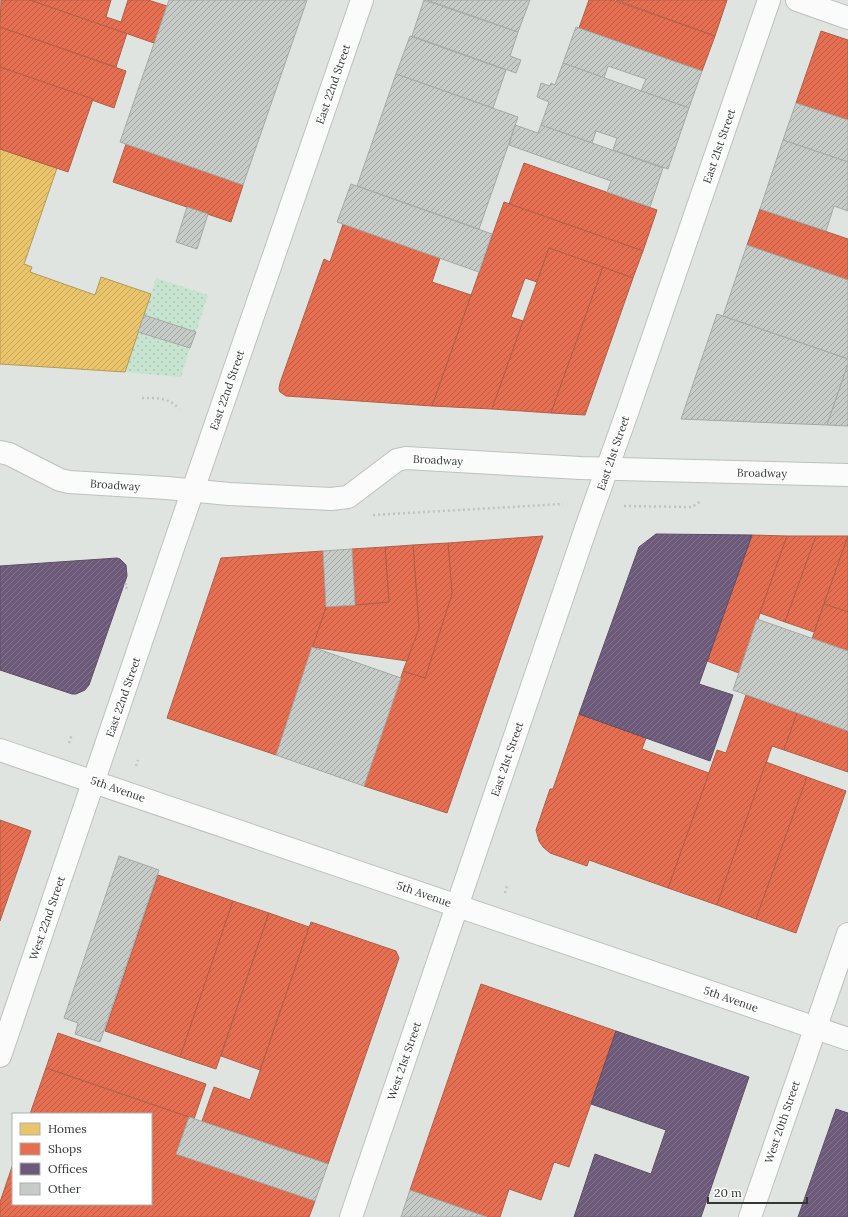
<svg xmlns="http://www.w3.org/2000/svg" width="848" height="1217" viewBox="0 0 848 1217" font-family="Lora,serif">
<defs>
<pattern id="garden-dots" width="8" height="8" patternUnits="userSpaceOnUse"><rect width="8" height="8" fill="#c7e4d0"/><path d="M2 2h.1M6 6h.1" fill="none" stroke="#abc4b3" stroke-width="1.8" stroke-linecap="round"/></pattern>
<pattern id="homes-hatch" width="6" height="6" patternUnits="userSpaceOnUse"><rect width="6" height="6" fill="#e9c46a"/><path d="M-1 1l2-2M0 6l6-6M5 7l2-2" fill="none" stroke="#c8a95c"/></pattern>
<pattern id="shops-hatch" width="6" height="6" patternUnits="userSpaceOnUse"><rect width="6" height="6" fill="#e76f51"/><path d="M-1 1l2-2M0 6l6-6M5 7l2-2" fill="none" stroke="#bc5c44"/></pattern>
<pattern id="offices-hatch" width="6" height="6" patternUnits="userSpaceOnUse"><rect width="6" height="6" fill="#6d597a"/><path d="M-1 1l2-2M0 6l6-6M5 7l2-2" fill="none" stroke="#82748c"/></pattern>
<pattern id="building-hatch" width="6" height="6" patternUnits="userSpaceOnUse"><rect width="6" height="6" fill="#c6cbc7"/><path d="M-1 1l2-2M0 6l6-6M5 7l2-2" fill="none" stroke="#a1a6a2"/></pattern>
</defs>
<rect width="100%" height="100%" fill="#dfe4e0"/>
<g fill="url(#garden-dots)">
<path d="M156,278L208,295L196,332L144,315Z"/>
<path d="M138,332L190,348L181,377L125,372Z"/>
</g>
<path fill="url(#homes-hatch)" stroke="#b29a5a" d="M0,149L57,168L24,264L32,267L30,272L95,295L101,277L151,294L125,372L0,364Z"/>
<g fill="url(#shops-hatch)" stroke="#b15e49">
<path d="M1,0H30L127,33L116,67L0,27Z"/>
<path d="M30,0H111L106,17L121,22L128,0H148L167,6L154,43Z"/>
<path d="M589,0H613L715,36L702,71L579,28Z"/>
<path d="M616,0H727L715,36Z"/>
<path d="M0,27L126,71L114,108L0,67Z"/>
<path d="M821,31L848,40V120L796,103Z"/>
<path d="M0,67L93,99L68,172L0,149Z"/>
<path d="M126,144L243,185L231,222L113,182Z"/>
<path d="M524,163L657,210L643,251L509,204Z"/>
<path d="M504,202L643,251L633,278L549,248L537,282L525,278L511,317L523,321L492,409L432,406Z"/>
<path d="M760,209L848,239V280L747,245Z"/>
<path d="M343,224L440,258L432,282L471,295L432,406L286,396L280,392L279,389L280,383L324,259L330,262Z"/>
<path d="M549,248L603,267L551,413L492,409Z"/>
<path d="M603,267L633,278L585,415L551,413Z"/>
<path d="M752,535L787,536L739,673L707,661Z"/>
<path d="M543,536L447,813L364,786L403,671L425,678L452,594L448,543Z"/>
<path d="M787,536H816L785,622L760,613Z"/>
<path d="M816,536H848L814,632L785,622Z"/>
<path d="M848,536V612L824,604Z"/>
<path d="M448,543L452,594L425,678L403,671L419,628L413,545Z"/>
<path d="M413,545L419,628L407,661L312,647L326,607L389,602L385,547Z"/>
<path d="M385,547L389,602L355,605L352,549Z"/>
<path d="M323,551L326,607L276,755L167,718L221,558Z"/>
<path d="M824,604L848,612V651L812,639Z"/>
<path d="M746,695L797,713L784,750L772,746L717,905L668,888L717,750L726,753Z"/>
<path d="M797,713L848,731V772L784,750Z"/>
<path d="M579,714L646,738L642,749L709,773L668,888L589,860L587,866L550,853L543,847L539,841L536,830L550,789H553Z"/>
<path d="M766,762L807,777L756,919L717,905Z"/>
<path d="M807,777L846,791L796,933L756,919Z"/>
<path d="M0,820L31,831L0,921Z"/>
<path d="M158,875L233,901L180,1057L105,1031Z"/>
<path d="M233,901L269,913L216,1069L180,1057Z"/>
<path d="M269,913L309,927L260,1070L221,1056Z"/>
<path d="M311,922L396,951L399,958L328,1164L202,1121L214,1087L250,1100Z"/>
<path d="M481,984L616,1031L569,1167L554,1162L541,1200L509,1189L500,1217H487L410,1190Z"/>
<path d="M58,1033L206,1084L194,1119L46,1068Z"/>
<path d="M46,1068L189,1117L176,1154L315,1201L309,1217H0V1202L13,1164V1204H151V1114H30Z"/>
</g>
<g fill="url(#offices-hatch)" stroke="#5c4f65">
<path d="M656,534L752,535L699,684L733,695L710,761L579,714L639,547Z"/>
<path d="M117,558L120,559L126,565L127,576L89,685L85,690L76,694H72L0,670V566Z"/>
<path d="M616,1031L749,1077L701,1217H574L595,1154L651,1174L666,1130L591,1104Z"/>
<path d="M836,1109L848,1113V1217H798Z"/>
</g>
<g fill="url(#building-hatch)" stroke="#a4a9a5">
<path d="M169,0H307L243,185L120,142Z"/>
<path d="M424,0L518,32L510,56L521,60L516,73L412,36Z"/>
<path d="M427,0H530L518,32Z"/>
<path d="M576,27L702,71L689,108L641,91L646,79L608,66L604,78L563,63Z"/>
<path d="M410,36L506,70L493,108L396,74Z"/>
<path d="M563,63L689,108L668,169L613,150L617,138L596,131L592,143L541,125L549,102L537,97L541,83L550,86L551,83L555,85Z"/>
<path d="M396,74L518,117L479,229L357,186Z"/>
<path d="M796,103L848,120V162L783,140Z"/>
<path d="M515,125L538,133L541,125L663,168L650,207L607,192L611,181L509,145Z"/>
<path d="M783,140L848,162V211L834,206L826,231L760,209Z"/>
<path d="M351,184L492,234L479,272L337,222Z"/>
<path d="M187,207L208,214L197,249L176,242Z"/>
<path d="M747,245L848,280V359L723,316Z"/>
<path d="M717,314L848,359V364L827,425L681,419Z"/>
<path d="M144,315L196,332L190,348L138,332Z"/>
<path d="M848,364V426L827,425Z"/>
<path d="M352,549L355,605L326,607L323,551Z"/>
<path d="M757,619L848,651V731L733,690Z"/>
<path d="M312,647L401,678L364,786L276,755Z"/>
<path d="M119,856L159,870L100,1042L75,1034L78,1023L64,1018Z"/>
<path d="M189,1117L328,1164L315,1201L176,1154Z"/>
<path d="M410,1190L487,1217H401Z"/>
</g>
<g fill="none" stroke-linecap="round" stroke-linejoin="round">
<g stroke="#bec1bf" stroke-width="24">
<g id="minor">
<path d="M797,0L848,18"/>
<path d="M0,452L9,454L60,480L69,482L167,488L229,494L331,499L348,497L397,460L406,458L580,468L848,475"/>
<path d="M0,1056L174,545L362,0"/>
<path d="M351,1217L588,522L628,410L769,0"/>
<path d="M750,1217L848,934"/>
</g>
</g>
<g stroke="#bec1bf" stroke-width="24">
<path id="major" d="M0,750L848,1039"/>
</g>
<g stroke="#c1c3c1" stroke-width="2.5" stroke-dasharray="2 3" stroke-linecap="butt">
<path d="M142,398C156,398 169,397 179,409"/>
<path d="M624,506L692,507L701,501"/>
<path d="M373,515L563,504"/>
<path d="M126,583L125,587L128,589"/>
<path d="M69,743L72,734"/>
<path d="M136,766L138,760"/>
<path d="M505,893L507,886"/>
</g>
<use href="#minor" stroke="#fafbfa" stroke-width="22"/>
<use href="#major" stroke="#fafbfa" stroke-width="22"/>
</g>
<g text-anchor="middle" stroke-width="4" stroke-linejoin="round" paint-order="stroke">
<g font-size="11" fill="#333835" stroke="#fff">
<text transform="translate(333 84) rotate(-71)" y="4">East 22nd Street</text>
<text transform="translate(719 146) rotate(-71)" y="4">East 21st Street</text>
<text transform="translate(227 390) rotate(-71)" y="4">East 22nd Street</text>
<text transform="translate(613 453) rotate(-71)" y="4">East 21st Street</text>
<text transform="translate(438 460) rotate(3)" y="4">Broadway</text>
<text transform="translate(762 473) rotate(1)" y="4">Broadway</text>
<text transform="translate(115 485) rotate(4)" y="4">Broadway</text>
<text transform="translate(123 697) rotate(-71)" y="4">East 22nd Street</text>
<text transform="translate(507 759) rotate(-71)" y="4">East 21st Street</text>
<text transform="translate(118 789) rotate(19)" y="4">5th Avenue</text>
<text transform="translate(424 894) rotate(19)" y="4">5th Avenue</text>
<text transform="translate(47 918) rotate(-71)" y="4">West 22nd Street</text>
<text transform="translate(731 999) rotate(19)" y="4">5th Avenue</text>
<text transform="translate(404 1061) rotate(-71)" y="4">West 21st Street</text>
<text transform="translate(782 1122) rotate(-71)" y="4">West 20th Street</text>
</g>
</g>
<rect x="12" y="1113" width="140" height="92" fill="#ffffff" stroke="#adafae"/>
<rect x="20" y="1123" width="20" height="12" fill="#e9c46a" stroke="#adafae"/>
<text x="48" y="1133" font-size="12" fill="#333835">Homes</text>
<rect x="20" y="1143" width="20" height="12" fill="#e76f51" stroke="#adafae"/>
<text x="48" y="1153" font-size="12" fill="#333835">Shops</text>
<rect x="20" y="1163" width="20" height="12" fill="#6d597a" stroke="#adafae"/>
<text x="48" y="1173" font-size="12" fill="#333835">Offices</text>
<rect x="20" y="1183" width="20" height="12" fill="#c6cbc7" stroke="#adafae"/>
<text x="48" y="1193" font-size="12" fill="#333835">Other</text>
<path d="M708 1197v6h99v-6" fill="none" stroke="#333835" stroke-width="2"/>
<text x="714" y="1197" font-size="12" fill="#333835" stroke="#ffffff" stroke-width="3" paint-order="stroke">20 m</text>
</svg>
